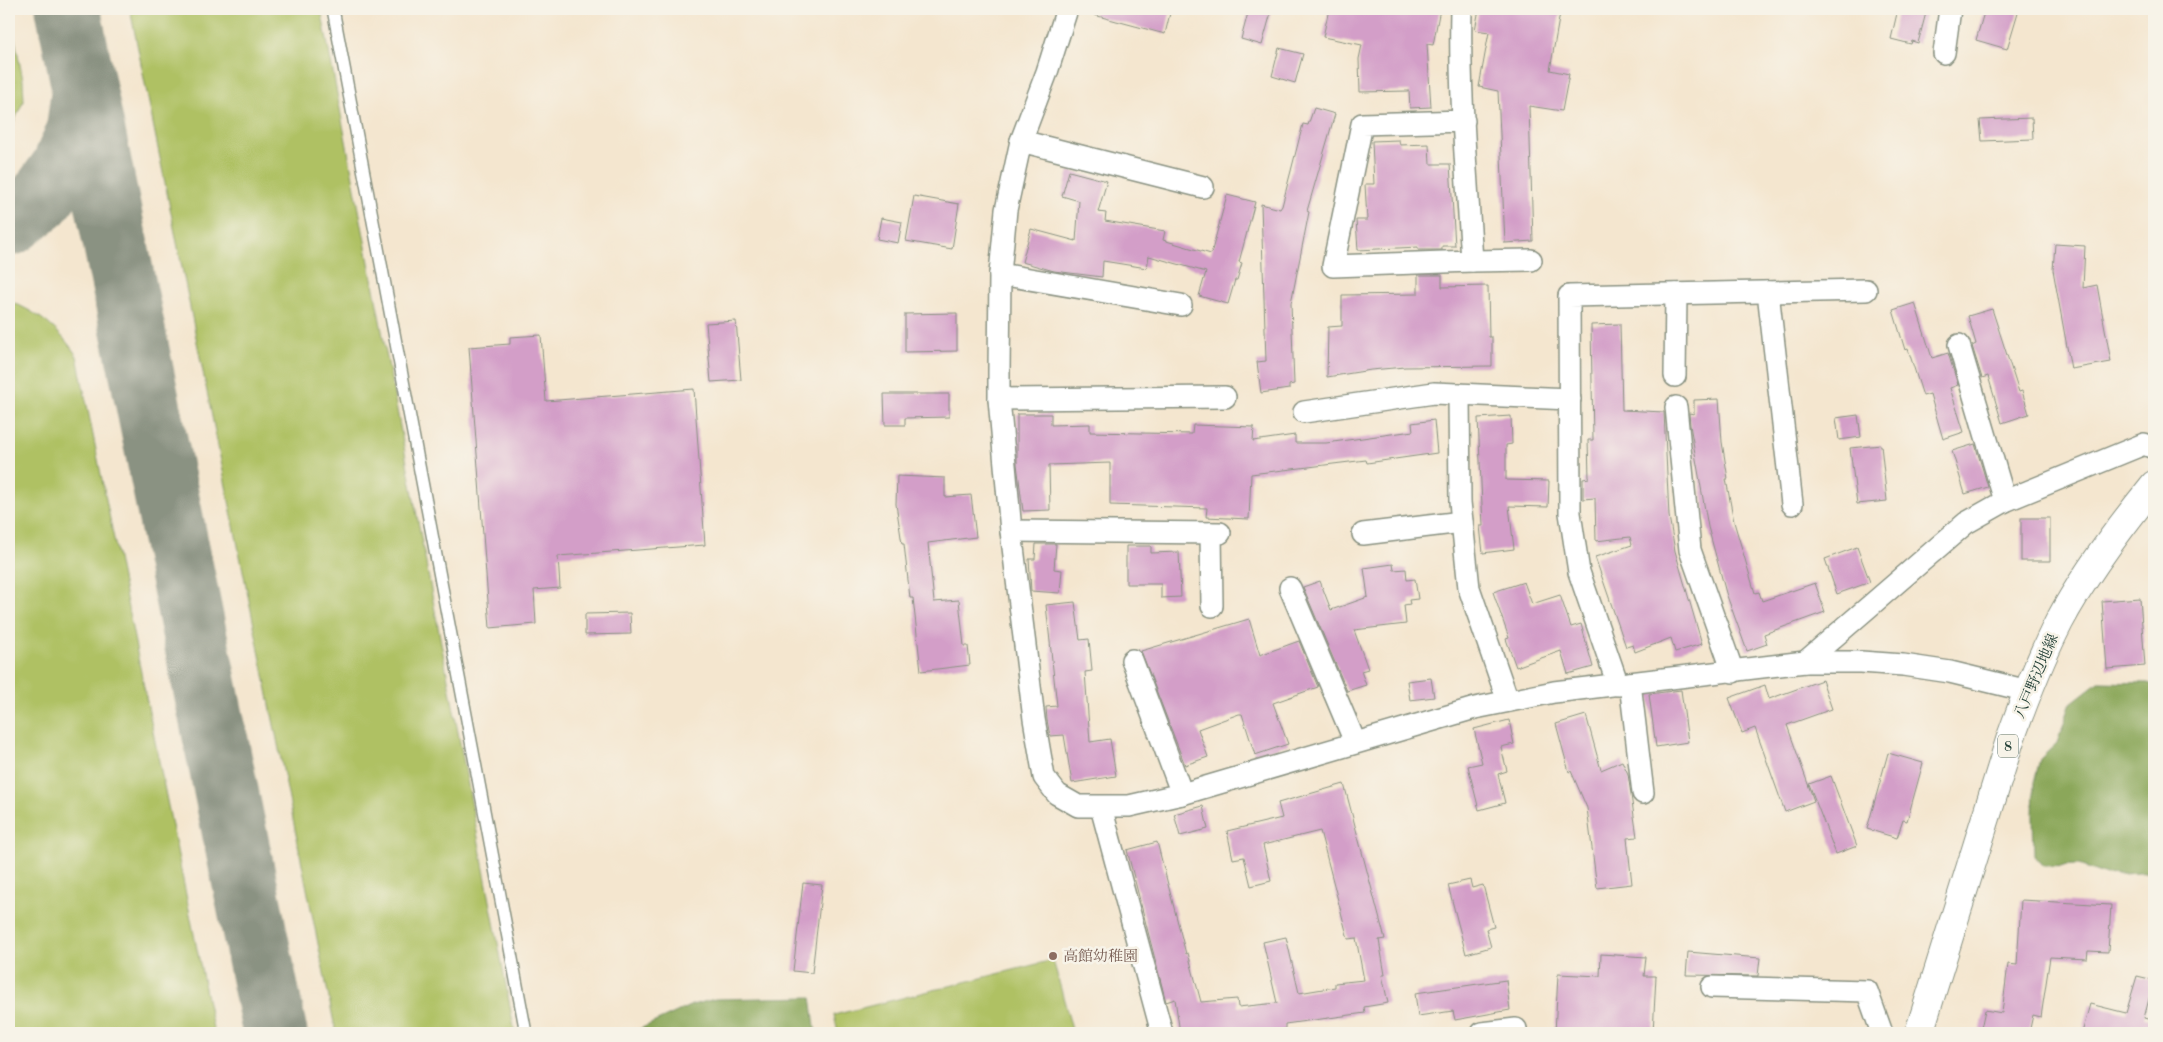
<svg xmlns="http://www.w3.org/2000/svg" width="2163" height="1042" viewBox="0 0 2163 1042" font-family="'Old Standard TT','Noto Serif JP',serif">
<rect width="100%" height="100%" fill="#f7f3e8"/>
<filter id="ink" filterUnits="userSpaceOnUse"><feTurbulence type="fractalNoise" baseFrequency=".02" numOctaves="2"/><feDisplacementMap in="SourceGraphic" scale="10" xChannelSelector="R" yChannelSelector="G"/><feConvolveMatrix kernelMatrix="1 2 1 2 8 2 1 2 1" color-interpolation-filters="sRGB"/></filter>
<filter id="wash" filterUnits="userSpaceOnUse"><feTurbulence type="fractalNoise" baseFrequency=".0096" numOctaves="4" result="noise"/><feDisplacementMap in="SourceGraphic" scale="20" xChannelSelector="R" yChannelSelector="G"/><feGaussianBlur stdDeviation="1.12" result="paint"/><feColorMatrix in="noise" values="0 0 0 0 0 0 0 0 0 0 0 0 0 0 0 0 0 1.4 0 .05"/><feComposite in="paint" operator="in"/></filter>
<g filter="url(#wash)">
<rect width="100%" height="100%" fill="#f4e6cf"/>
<g fill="#afc164" stroke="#677f4c">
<path d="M9,9L23,80L24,100L9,133Z"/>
<path d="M130,9H321L515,1033H336Z"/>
<path d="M9,301C38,312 60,330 77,356L214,1033H9Z"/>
<path d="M1053,960L1073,1033H838L834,1015Z"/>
</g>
<g fill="#8ba75a" stroke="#557247">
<path d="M2098,682L2149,683L2154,685V872L2106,875L2079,865L2043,866L2034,856L2033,816L2034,782L2040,759L2057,743L2071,703Z"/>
<path d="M811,997L816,1033H631L692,1005L715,999Z"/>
</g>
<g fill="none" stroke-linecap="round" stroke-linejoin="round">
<g stroke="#8a9282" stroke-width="65">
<path d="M68,9L275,1033"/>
<path d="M9,224L40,200L63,168L78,133L83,94"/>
</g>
</g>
<g id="blocks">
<g fill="#d39ec8">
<path d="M1095,9H1171L1165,34L1094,15Z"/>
<path d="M1249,9H1272L1262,45L1241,39Z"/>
<path d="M1329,9H1440L1433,45L1427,44L1431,107L1410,108L1409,91L1360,92L1359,59L1362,45L1323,37Z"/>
<path d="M1479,9H1534L1560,13L1550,70L1569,74L1562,111L1529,106L1533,241L1505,243L1498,91L1479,87L1489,32L1475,30Z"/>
<path d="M1898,9H1927L1918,43L1912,41L1911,44L1891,39Z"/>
<path d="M1985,9H2019L2007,49L1976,40Z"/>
<path d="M1279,48L1303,54L1295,83L1272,76Z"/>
<path d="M1314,108L1335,114L1307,211L1309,212L1291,303L1294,384L1289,385V389L1261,393L1257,362L1266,361L1261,204L1280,209L1282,206L1303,124L1308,125Z"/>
<path d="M2032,118L2033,139L1982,141L1980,120Z"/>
<path d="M1399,140L1400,145L1429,144L1430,164H1450L1455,246H1442V250H1418V247L1358,250L1356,220H1367L1365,184H1374L1372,141Z"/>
<path d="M1069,171L1107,181L1098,212L1106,213L1105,221L1165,231L1163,240L1211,254L1227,195L1255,202L1239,262L1242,263L1237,280H1235L1228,304L1199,296L1206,272L1149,256L1147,268L1103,261L1102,277L1054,271L1022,262L1031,229L1076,241L1079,201L1062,196Z"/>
<path d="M914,196L959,204L952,249L906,241Z"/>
<path d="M881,218L902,222L898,243L877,239Z"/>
<path d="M2055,244L2085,246L2083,288L2097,285L2111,362L2071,369L2053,270Z"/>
<path d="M1418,275H1442V287L1488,286L1489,337H1492V366L1405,367L1371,370L1327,377L1328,327L1342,326V295L1418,294Z"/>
<path d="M1915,303L1932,358L1948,353L1958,385L1950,388L1964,432L1943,439L1930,394L1923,396L1908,349L1905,350L1893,310Z"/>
<path d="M1992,309L2019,392L2022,391L2029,414L2002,423L1988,376L1982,378L1972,346L1976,344L1968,316Z"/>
<path d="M957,313V351L905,352V314Z"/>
<path d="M736,321L741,380L711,382L706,323Z"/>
<path d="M1620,324L1622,410L1664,412L1669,516L1675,551L1702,644L1675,652L1671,638L1635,652L1633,645L1626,647L1595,557L1632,545L1630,537L1596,541L1595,498L1583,499V479L1589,478L1588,440H1593L1591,325Z"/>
<path d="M541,335L546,401L694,389L705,545L558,556L560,588L534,590L536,624L490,628L469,347L510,344V337Z"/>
<path d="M884,394H949V417L905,418V425H885Z"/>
<path d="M1719,399L1722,442L1728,479H1726L1734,522L1755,593L1759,592L1762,601L1815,583L1825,612L1764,634L1767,644L1747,651L1726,593L1708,527L1690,425L1689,413L1694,414V400Z"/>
<path d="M1017,414H1051V425L1090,424V432L1192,434L1193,425L1254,427L1253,441L1295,435V443H1326L1413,431L1412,423L1434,420L1437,453L1367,463L1366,460L1251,474L1249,519L1206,517L1207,508L1110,505V463L1049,465L1050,510L1023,511L1017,464Z"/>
<path d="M1858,415L1861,437L1839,440L1836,418Z"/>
<path d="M1511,416L1512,444L1506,445V480L1549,481L1548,507L1509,506L1514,549L1483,553L1480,526H1483L1478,418Z"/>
<path d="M1975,444L1988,487L1965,494L1952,451Z"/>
<path d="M1881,445L1887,501L1857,504L1850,448Z"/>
<path d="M897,476L945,478V497L971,495L976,537L928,543L934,602L959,600L964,646H968L970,665L921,671L913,598H910L904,544H902L896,504Z"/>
<rect x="2021" y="518" width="29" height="43"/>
<path d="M1036,544H1056L1054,569L1062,570L1060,593L1031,591L1029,559H1035Z"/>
<path d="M1126,546H1151V553L1179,552L1181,597L1161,598V584H1126Z"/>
<path d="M1857,547L1870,582L1837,594L1825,559Z"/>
<path d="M1393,564L1394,570L1406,569L1407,580L1415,579L1418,599L1409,600L1410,604L1404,605L1406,624L1354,630L1368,669L1361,671L1366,685L1347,691L1303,587L1320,581L1331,610L1368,597L1364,568Z"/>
<path d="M1524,582L1532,604L1560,595L1571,627L1581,624L1593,667L1568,674L1561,651L1516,667L1506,639L1509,638L1493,592Z"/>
<path d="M2140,598L2145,666L2107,669L2102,601Z"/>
<path d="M1075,602L1080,640L1089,639L1092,671L1085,672L1090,742L1110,739L1116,776L1072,783L1064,735L1050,736L1047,720L1046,707L1057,706L1046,605Z"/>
<path d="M630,613L631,634L585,635V614Z"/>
<path d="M1249,619L1260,655L1299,641L1318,687L1273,703L1288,744L1255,755L1242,714H1239L1198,729L1208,757L1185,765L1141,651Z"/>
<path d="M1431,678L1434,697L1410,700L1407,681Z"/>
<path d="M1822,680L1832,709L1787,725L1814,801L1785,812L1755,728L1742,733L1729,698L1765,685L1769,699Z"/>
<path d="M1681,690L1688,742L1656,747L1649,694Z"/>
<path d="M1586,715L1601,770L1622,761L1628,774L1637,837L1627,838L1632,884L1597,888L1587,808L1571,771L1569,772L1556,724Z"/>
<path d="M1509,720L1514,744L1501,747L1507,771L1498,774L1505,803L1479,810L1468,766L1482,763L1474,729Z"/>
<path d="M1888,753L1923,763L1907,821L1903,820L1897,838L1867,829Z"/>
<path d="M1831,776L1857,846L1836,854L1809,784Z"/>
<path d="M1344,784L1385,939L1379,940L1385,975H1382L1388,1003L1364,1007L1365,1013L1285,1024V1033H1180L1175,999L1166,1002L1127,850L1157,842L1186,954L1188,953L1201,1002L1237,999L1238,1007L1277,1003L1263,942L1286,937L1299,993L1335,987V983L1364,980L1356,938L1348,939L1320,831L1263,845L1271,881L1251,886L1244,857L1233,859L1227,831L1282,818L1278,803Z"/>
<path d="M1203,806L1208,829L1180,836L1174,814Z"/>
<path d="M1470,880L1472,888L1483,885L1494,927L1486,929L1491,947L1466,954L1448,885Z"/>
<path d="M803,883L822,885L812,973L793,971Z"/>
<path d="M2021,900L2111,905L2108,952L2088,951L2087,959L2050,957L2041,1017L2033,1015L2029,1033H1980L1985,1010L2002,1013L2008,964L2017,965Z"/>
<path d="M1688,952L1760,958L1758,976L1686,975Z"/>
<path d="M1601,954L1646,957L1644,976H1656L1653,1033H1555L1558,974L1600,976Z"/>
<path d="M2137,976L2154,980L2144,1018L2154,1020V1033H2082L2090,1004L2126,1013Z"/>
<path d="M1506,980L1510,1010L1455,1020L1453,1011L1418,1016L1415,993Z"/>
</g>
</g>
</g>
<g filter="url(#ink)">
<use href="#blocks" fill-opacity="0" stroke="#8a9282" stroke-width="1"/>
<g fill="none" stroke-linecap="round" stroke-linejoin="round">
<g stroke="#8a9282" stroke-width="14">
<path id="lane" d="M333,9L526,1033"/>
</g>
<g stroke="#8a9282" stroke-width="24">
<g id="street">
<path d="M1067,9L1047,72L1021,141L1006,210L1000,274L999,371V399L1011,531L1034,719L1044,777L1057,794L1078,806H1129L1182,794L1475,708L1554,692L1805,662H1861L1903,665L1950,672L2028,691"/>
<path d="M1461,9C1459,93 1467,177 1472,261L1333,266L1362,124L1464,121"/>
<path d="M1944,53L1950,9"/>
<path d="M1021,141L1203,187"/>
<path d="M1472,261L1531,260"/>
<path d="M1000,274L1181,305"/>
<path d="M1768,292L1792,504"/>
<path d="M1959,345L2005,501"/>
<path d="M1675,376L1676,294"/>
<path d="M1459,394L1460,502L1469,588L1508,701"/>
<path d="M999,399L1225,397"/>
<path d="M1676,407L1690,550L1733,672"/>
<path d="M1304,412L1434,393L1570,399"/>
<path d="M1011,531L1220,533"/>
<path d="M1211,533L1212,606"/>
<path d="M1363,534L1462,522"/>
<path d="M1290,588L1355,742"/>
<path d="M1132,660L1182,794"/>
<path d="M1805,662L1966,523L2005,501L2144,444L2154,448"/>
<path d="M1630,683L1643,793"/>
<path d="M1618,685L1579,572L1570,513L1569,296L1866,290"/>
<path d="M1101,807L1162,1033"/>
<path d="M1712,987L1867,991L1882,1033"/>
<path d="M1482,1033L1516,1029"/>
</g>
</g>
<g stroke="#8a9282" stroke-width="30">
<path id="primary" d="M1919,1033L2011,737C2025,698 2040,659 2059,622C2085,573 2119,528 2154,485"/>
</g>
<use href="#lane" stroke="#fff" stroke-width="11"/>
<use href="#street" stroke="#fff" stroke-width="21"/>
<use href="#primary" stroke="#fff" stroke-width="28"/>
</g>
</g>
<circle fill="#8d6e63" stroke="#f7f3e8" stroke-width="2" cx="1053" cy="956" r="5"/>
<g text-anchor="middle" stroke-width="5" stroke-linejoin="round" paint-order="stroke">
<rect fill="#f7f3e8" stroke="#60746a" stroke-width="1" x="1998" y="734.5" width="20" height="23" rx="4"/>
<g font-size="14" font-weight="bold" fill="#1f3d34">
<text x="2008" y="751">8</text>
</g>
<g font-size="15" fill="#1f3d34" stroke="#f7f3e8">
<text transform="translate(2036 676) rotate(-67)" y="5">八戸野辺地線</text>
</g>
<g font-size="15" fill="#785e54" stroke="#f7f3e8" text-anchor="start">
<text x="1063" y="961">高館幼稚園</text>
</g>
</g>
<rect width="2163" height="1042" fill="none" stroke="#f7f3e8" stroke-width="30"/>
</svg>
